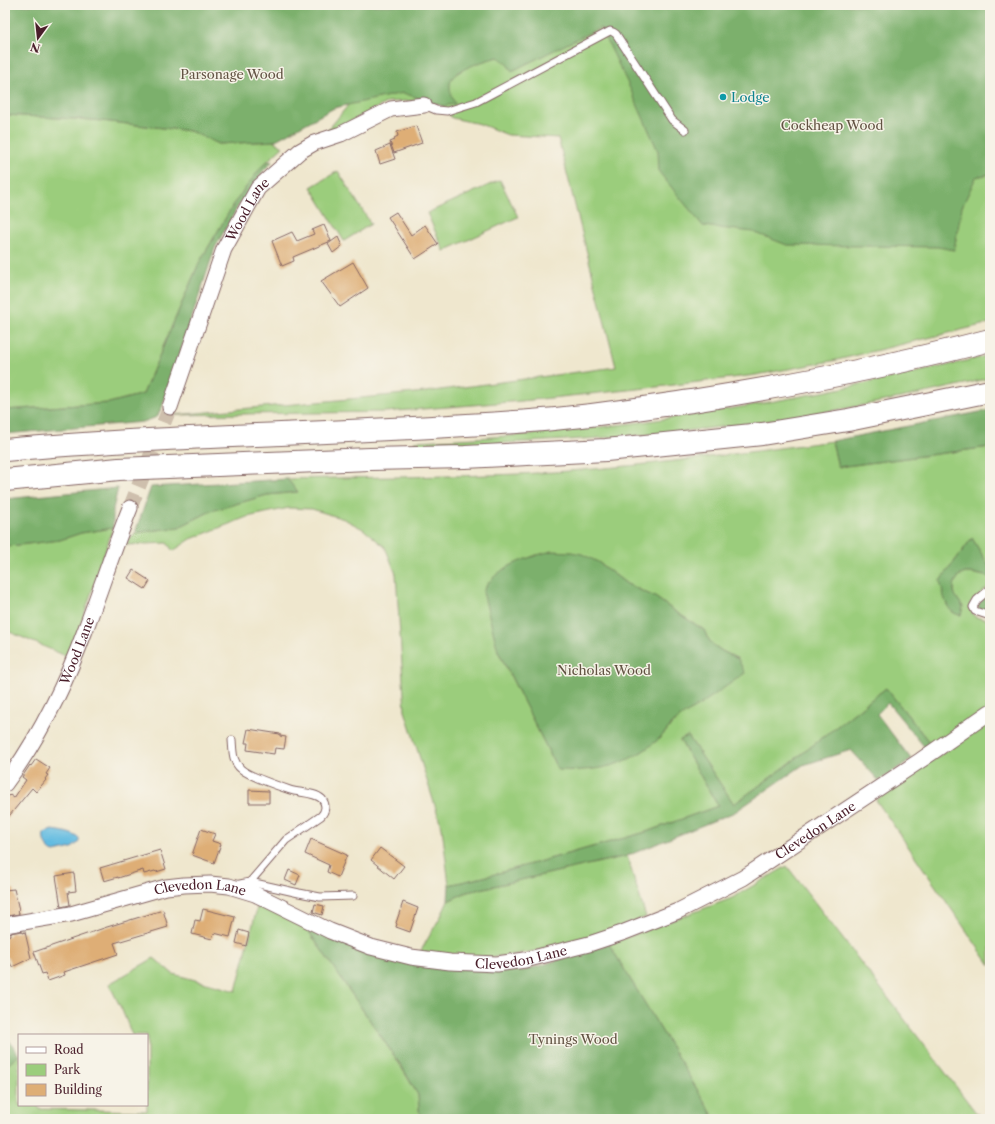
<svg xmlns="http://www.w3.org/2000/svg" width="995" height="1124" viewBox="0 0 995 1124" font-family="'Libre Caslon Text',serif">
<rect width="100%" height="100%" fill="#f7f3e8"/>
<filter id="ink" filterUnits="userSpaceOnUse"><feTurbulence type="fractalNoise" baseFrequency=".025" numOctaves="2"/><feDisplacementMap in="SourceGraphic" scale="8" xChannelSelector="R" yChannelSelector="G"/><feConvolveMatrix kernelMatrix="1 2 1 2 8 2 1 2 1" color-interpolation-filters="sRGB"/></filter>
<filter id="wash" filterUnits="userSpaceOnUse"><feTurbulence type="fractalNoise" baseFrequency=".012" numOctaves="4" result="noise"/><feDisplacementMap in="SourceGraphic" scale="16" xChannelSelector="R" yChannelSelector="G"/><feGaussianBlur stdDeviation="0.9" result="paint"/><feColorMatrix in="noise" values="0 0 0 0 0 0 0 0 0 0 0 0 0 0 0 0 0 1.4 0 .05"/><feComposite in="paint" operator="in"/></filter>
<g filter="url(#wash)">
<rect width="100%" height="100%" fill="#efe7ce"/>
<g fill="#9bcd7c" stroke="#727654" fill-rule="evenodd">
<path d="M990,5V323L837,360L756,375L666,386L522,401L385,412L175,415L425,392L616,367L558,138L508,135L480,124L452,118L442,106L426,100L388,102L324,135L424,11Z"/>
<path d="M5,115L93,120L190,131L219,144L274,141L283,147L262,166L235,202L199,263L143,394L109,403L5,410Z"/>
<path d="M338,171L371,224L344,241L311,187Z"/>
<path d="M500,180L518,217L444,251L427,213Z"/>
<path d="M990,355V378C879,405 766,424 653,434C573,441 494,443 414,447L415,441C562,436 708,416 852,386C898,376 944,367 990,355Z"/>
<path d="M832,441L838,467L990,447V568L972,538L940,581L963,607C960,602 954,596 954,590C953,582 960,572 968,573C975,573 983,576 990,577V585L971,602L969,608L975,617L990,620V709L933,747L886,688L785,767L734,804L688,736L680,740L718,806L646,832L488,876L449,885L442,828L405,711L396,574L385,547L363,529L344,519L312,509L289,508L247,517L191,539L173,551L167,543L125,545L135,533L179,527L211,511L267,495L298,492L287,479C365,477 443,477 520,474C624,469 728,455 832,441ZM536,555L598,562L627,584L655,597L676,612L704,630L707,637L712,644L722,651L738,659L685,714L676,720L661,737L640,753L558,770L498,651L505,569Z"/>
<path d="M113,528L80,627L66,656L5,630V546L19,545L60,540L81,533Z"/>
<path d="M990,720V965L876,800Z"/>
<path d="M627,856L646,917L611,931L543,950L504,956L475,959L419,954L442,914L448,901L467,892Z"/>
<path d="M787,866L974,1110L982,1119H715L609,944L732,898Z"/>
<path d="M259,900L305,926L397,1060L418,1095L420,1119H5V1067L19,1055V1105H38L39,1109L147,1111V1035H132L122,1010L109,984L154,958L173,974L236,991Z"/>
</g>
<g fill="#7cb06c" stroke="#63684c">
<path d="M5,5H990V174L976,177L962,207L954,250L938,247L787,245L753,232L703,226L659,172L658,151L628,84L601,28L589,33L512,71L506,63L498,57C487,60 456,69 451,80C448,88 452,97 455,104L442,106L403,93L334,108L274,141L219,144L190,131L93,120L5,115Z"/>
<path d="M268,161L272,162L263,171L237,208L215,248L162,407L157,417L143,422L5,434V410L109,403L143,394L199,263L235,202L262,166Z"/>
<path d="M990,410V447L838,467L832,441Z"/>
<path d="M287,479L298,492L267,495L211,511L179,527L135,533L151,487Z"/>
<path d="M118,488L113,509V528L81,533L60,540L19,545L5,546V499Z"/>
<path d="M972,538L990,568V577C983,576 975,573 968,573C960,572 953,582 954,590C954,596 960,602 963,607L961,615C945,614 944,594 940,581Z"/>
<path d="M552,551L571,552L582,554L598,562L627,584L655,597L676,612L704,630L707,637L712,644L722,651L738,659L745,673C730,684 715,694 700,705C692,710 684,714 677,720C670,725 666,732 660,738C628,766 599,772 558,770L498,651L483,592C485,588 487,584 490,581C503,565 532,556 552,551Z"/>
<path d="M990,594V613L979,610L978,606L981,601Z"/>
<path d="M886,688L933,747L927,750L888,703L877,714L911,759L879,781L851,750L803,765L735,812L627,856L467,892L448,901L449,885L488,876L646,832L718,806L680,740L688,736L734,804L785,767Z"/>
<path d="M305,926L387,957L420,966L523,971L609,944L715,1119H420L418,1095L402,1067Z"/>
<path d="M7,1037L19,1055L5,1067V1041Z"/>
</g>
<path fill="#64bce1" stroke="#576e86" d="M52,830C62,831 72,833 79,838V842L72,848L54,852C47,850 42,841 44,833Z"/>
<g id="blocks">
<g fill="#deae76">
<path d="M416,126L422,143L394,153L390,142L395,140L394,138L398,136L397,132Z"/>
<path d="M390,145L395,159L380,164L376,151Z"/>
<path d="M396,212L411,235L425,225L438,244L415,259L388,217Z"/>
<path d="M324,225L331,241L293,257L294,261L282,266L272,241L292,232L297,241L314,234L312,230Z"/>
<path d="M338,237L342,246L333,253L328,244Z"/>
<path d="M353,262L368,288L340,307L321,281Z"/>
<path d="M133,570L150,581L145,589L128,578Z"/>
<path d="M248,729L280,734V736L286,737L284,749L275,748L274,754L247,750L248,743H245Z"/>
<path d="M36,759L50,768L46,774L48,775L45,779L46,780L36,792L32,788L5,821V800L10,795L14,798L26,780L22,777L30,765L31,766Z"/>
<path d="M249,790L269,791V803H249Z"/>
<path d="M201,829L215,834L212,841L221,844L214,863L192,855Z"/>
<path d="M311,839L347,855L338,877L327,872L329,865L305,854Z"/>
<path d="M380,848L404,866L394,879L371,860Z"/>
<path d="M160,850L166,869L156,872L155,871L144,874L143,870L118,878V877L104,881L100,868Z"/>
<path d="M289,870L300,875L296,885L285,880Z"/>
<path d="M74,873L76,891L68,892L70,905L61,907L56,876Z"/>
<path d="M14,889L19,910H18L19,914L7,916L5,907V890Z"/>
<path d="M403,902L418,908L410,932L396,927L397,924L396,923Z"/>
<path d="M315,904L324,906L322,915L313,912Z"/>
<path d="M203,909L235,917L230,937L214,933L212,939L192,934L195,920L200,921Z"/>
<path d="M163,910L168,927L114,943L118,954L64,972L65,975L48,981L45,973L42,974L34,952L107,927Z"/>
<path d="M239,930L249,933L246,946L236,943Z"/>
<path d="M22,931V933L25,932L31,958L12,967L5,952V937L10,935V933Z"/>
</g>
</g>
</g>
<g filter="url(#ink)">
<use href="#blocks" fill-opacity="0" stroke="#846564" stroke-width="1"/>
<g fill="none" stroke-linecap="round" stroke-linejoin="round">
<path stroke="#cebfad" stroke-width="15" stroke-dasharray="15 8" stroke-linecap="butt" d="M130,508L170,407"/>
<g stroke="#846564" stroke-width="9">
<g id="lane">
<path d="M424,105L436,110L447,111L476,102L610,31L613,32L616,34L672,120L685,130"/>
<path d="M990,589L977,600L973,607L975,611L990,616"/>
<path d="M232,740C233,751 232,761 241,769C249,776 278,786 290,790C299,793 315,792 322,799C327,805 325,812 321,816L286,840L250,882"/>
<path d="M235,885L250,882L299,893L320,897L353,896"/>
</g>
</g>
<g stroke="#846564" stroke-width="17">
<g id="street">
<path id="s1" d="M170,407L224,249L258,188L300,151L314,143L341,134L391,109L424,105"/>
<path id="s2" d="M5,784C40,737 66,683 86,628C101,588 114,548 130,508"/>
<path id="s3" d="M5,925L71,914L166,887L184,885L210,884L229,886L255,894L330,931L371,947L411,957L450,962L497,964L525,960L589,944L622,933L678,911L743,878L921,760L990,712"/>
</g>
</g>
<g stroke="#846564" stroke-width="24">
<g id="highway">
<path d="M5,450C184,434 364,434 543,420C593,416 642,408 692,401C793,385 891,366 990,340"/>
<path d="M5,480L119,469L370,459L465,457L606,450L762,434L848,420L990,391"/>
</g>
</g>
<use href="#lane" stroke="#fff" stroke-width="7"/>
<use href="#street" stroke="#fff" stroke-width="15"/>
<use href="#highway" stroke="#fff" stroke-width="22"/>
</g>
</g>
<circle fill="#0f9aa8" stroke="#f7f3e8" stroke-width="1.5" cx="723" cy="97" r="4"/>
<g text-anchor="middle" stroke-width="3" stroke-linejoin="round" paint-order="stroke">
<g font-size="13" fill="#625343" stroke="#f7f3e8">
<text x="232" y="79">Parsonage Wood</text>
<text x="832" y="130">Cockheap Wood</text>
<text x="604" y="675">Nicholas Wood</text>
<text x="573" y="1044">Tynings Wood</text>
</g>
<g font-size="13" fill="#0d838f" stroke="#f7f3e8" text-anchor="start">
<text x="731" y="102">Lodge</text>
</g>
<g font-size="13" fill="#4a1f2b" stroke="#f7f3e8">
<text dy="5" stroke="none"><textPath href="#s1" startOffset="213">Wood Lane</textPath></text>
<text dy="5" stroke="none"><textPath href="#s2" startOffset="152">Wood Lane</textPath></text>
<text dy="5" stroke="none"><textPath href="#s3" startOffset="860">Clevedon Lane</textPath></text>
<text dy="5" stroke="none"><textPath href="#s3" startOffset="200">Clevedon Lane</textPath></text>
<text dy="5" stroke="none"><textPath href="#s3" startOffset="536">Clevedon Lane</textPath></text>
</g>
</g>
<rect width="995" height="1124" fill="none" stroke="#f7f3e8" stroke-width="20"/>
<rect x="18" y="1034" width="130" height="72" fill="#f7f3e8" stroke="#b29e9c"/>
<rect x="26" y="1047" width="20" height="6" fill="#ffffff" stroke="#b29e9c"/>
<text x="54" y="1054" font-size="12" fill="#4a1f2b">Road</text>
<rect x="26" y="1064" width="20" height="12" fill="#9bcd7c" stroke="#b29e9c"/>
<text x="54" y="1074" font-size="12" fill="#4a1f2b">Park</text>
<rect x="26" y="1084" width="20" height="12" fill="#deae76" stroke="#b29e9c"/>
<text x="54" y="1094" font-size="12" fill="#4a1f2b">Building</text>
<g transform="translate(38 38) rotate(195)" stroke="#f7f3e8" stroke-width="3" paint-order="stroke">
<path d="M0-3L7 15L0 10L-7 15Z" fill="#4a1f2b"/>
<text y="-6" font-size="11" font-weight="bold" text-anchor="middle" fill="#4a1f2b">N</text>
</g>
</svg>
